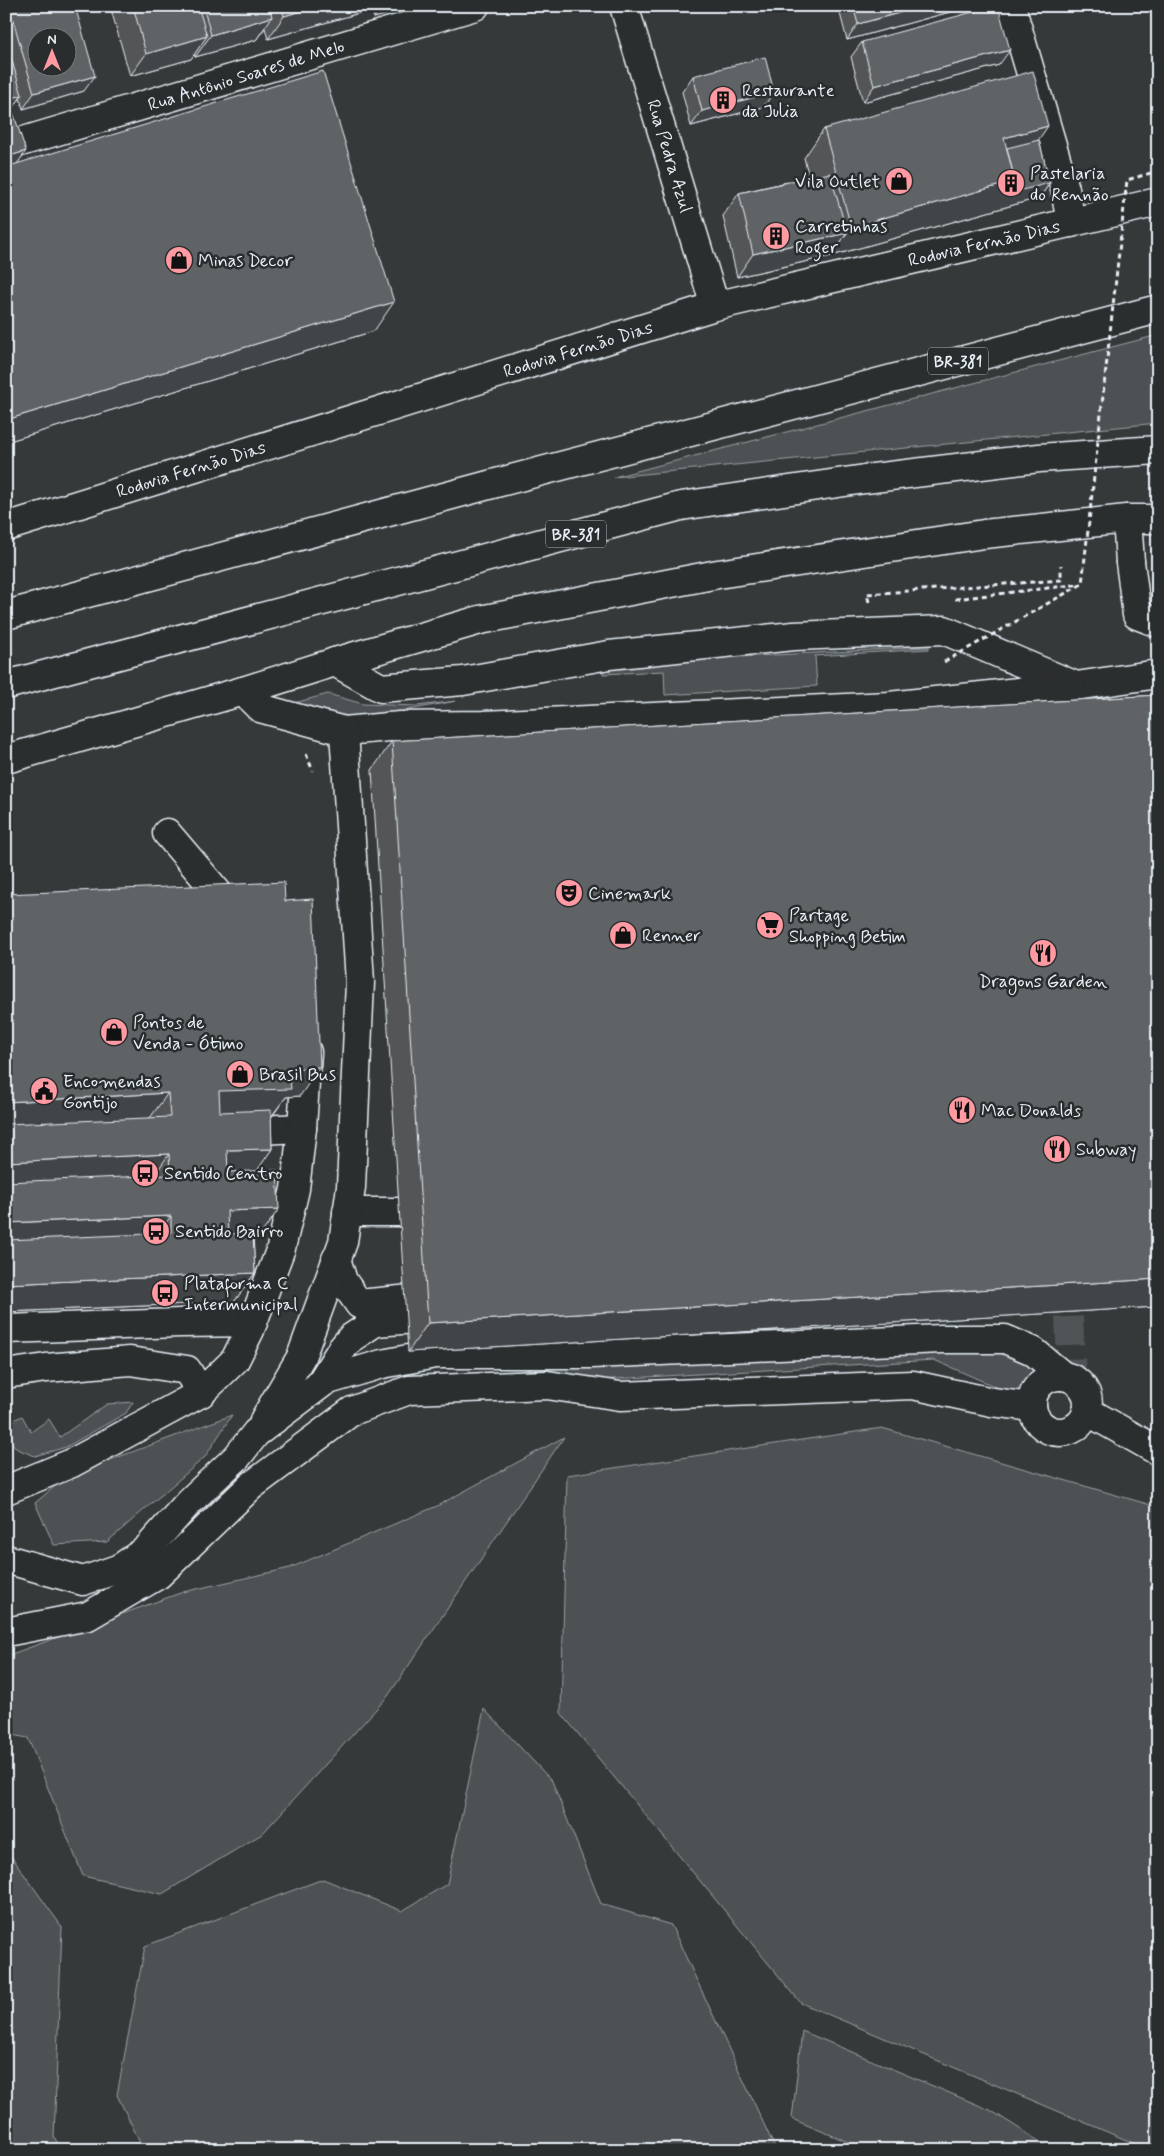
<svg xmlns="http://www.w3.org/2000/svg" width="1164" height="2156" viewBox="0 0 1164 2156" font-family="Mynerve,sans-serif">
<rect width="100%" height="100%" fill="#35393a"/>
<filter id="ink" filterUnits="userSpaceOnUse"><feTurbulence type="fractalNoise" baseFrequency=".02" numOctaves="2"/><feDisplacementMap in="SourceGraphic" scale="10" xChannelSelector="R" yChannelSelector="G"/><feConvolveMatrix kernelMatrix="1 2 1 2 8 2 1 2 1" color-interpolation-filters="sRGB"/></filter>
<g filter="url(#ink)">
<g fill="#4d5152" stroke="#9aa1a5">
<path d="M1158,335V423L614,477Z"/>
<path d="M929,647V649L815,656L817,686L665,695L664,671L603,674V664Z"/>
<path d="M328,694L363,704L417,706L456,701L366,718L279,707Z"/>
<path d="M984,1346L1021,1356L1042,1378L1030,1387L1026,1400L934,1360L597,1380L520,1368L559,1364Z"/>
<path d="M133,1402L126,1413L66,1447L35,1456L17,1449L6,1436V1424L22,1416L31,1432L49,1419L60,1437L107,1404Z"/>
<path d="M232,1415L205,1457L107,1542L54,1545L35,1503L67,1476Z"/>
<path d="M882,1428L1158,1507V2150H1150L801,2003L561,1713L567,1475Z"/>
<path d="M564,1437L388,1696L262,1834L162,1894L83,1876L28,1738L6,1734V1656L183,1592L290,1568L437,1506Z"/>
<path d="M484,1709L552,1781L601,1904L671,1925L776,2150H144L117,2095L145,1946L323,1879L402,1911L447,1884Z"/>
<path d="M6,1849L62,1927L54,2137L62,2150H6Z"/>
<path d="M802,2031L990,2110L1053,2150H868L792,2119Z"/>
</g>
<g fill="none" stroke-linecap="round" stroke-linejoin="round">
<path stroke="#505556" stroke-width="28" stroke-dasharray="28 14" stroke-linecap="butt" d="M1067,1275L1072,1379"/>
<g stroke="#e8f1f8" stroke-width="31">
<g id="minor">
<path d="M624,6L715,306"/>
<path d="M1011,6L1065,189L1071,223"/>
<path d="M17,143L475,6"/>
<path d="M1130,562L1137,615L1158,623"/>
<path d="M335,662L381,688L463,681L609,655L794,636L944,630L1076,686L1158,674"/>
<path d="M243,691L260,708L344,731L400,726L483,725L889,706L1072,686"/>
<path d="M167,833L235,913"/>
<path d="M235,1131L302,1128"/>
<path d="M347,1212H438"/>
<path d="M336,1259L343,1281L359,1304L442,1296"/>
<path d="M6,1329L180,1323L253,1322"/>
<path d="M6,1374L46,1368L130,1361L187,1370L201,1393"/>
<circle cx="1060" cy="1404" r="28"/>
<path d="M320,1384L341,1350L351,1338L375,1322L442,1317"/>
<path d="M1087,1411L1158,1451"/>
<path d="M264,1420L301,1357L343,1242L351,1187L360,982L344,731"/>
<path d="M6,1490L72,1463L201,1393L235,1360L250,1330L281,1248L295,1189L302,1128L307,1052"/>
<path d="M6,1559L83,1581L120,1568L146,1550L189,1502L237,1457L256,1433L325,1381L382,1364L435,1354H591L942,1339H1005L1033,1351L1063,1376"/>
<path d="M6,1632L88,1616L158,1575L251,1486L352,1411L409,1390L547,1385L620,1396L913,1385L992,1402L1032,1407"/>
</g>
</g>
<g stroke="#e8f1f8" stroke-width="31">
<g id="major">
<path d="M6,527L715,306L1158,202"/>
<path d="M6,759L243,691L335,662"/>
</g>
</g>
<g stroke="#e8f1f8" stroke-width="31">
<g id="highway">
<path d="M1127,519L1130,562"/>
<path d="M6,615L485,486L1158,309"/>
<path d="M335,662L480,620L718,574L984,534L1127,519H1158"/>
<path d="M6,685L681,506L865,479L1039,458L1158,450"/>
</g>
</g>
<g stroke="#e8f1f8" stroke-width="3" stroke-dasharray="5 4" stroke-linecap="butt">
<path d="M955,599L1082,584"/>
<path d="M869,602L867,594L1061,580V565"/>
<path d="M306,754L313,771"/>
</g>
<use href="#minor" stroke="#2a2d2e" stroke-width="28"/>
<use href="#major" stroke="#2a2d2e" stroke-width="28"/>
<use href="#highway" stroke="#2a2d2e" stroke-width="28"/>
<path stroke="#e8f1f8" stroke-width="3" stroke-dasharray="5 4" stroke-linecap="butt" d="M944,662L1082,584L1127,180L1158,171"/>
</g>
<g fill="#525557" stroke="#e8f1f8">
<path d="M6,6H75L84,91L23,109L20,98L12,109L16,164L374,331L6,442Z"/>
<path d="M110,6H367L363,12L268,39L265,28L256,40L195,57L194,54L191,59L130,76Z"/>
<path d="M371,6H415L374,18Z"/>
<path d="M838,6H972L847,40Z"/>
<path d="M862,42L999,65L863,102L851,57Z"/>
<path d="M693,76L774,92L763,107L691,126L682,92Z"/>
<path d="M824,129L1039,140L1050,183L1039,198L995,210L831,256L737,277L723,216L739,193L809,177L804,158Z"/>
<path d="M1158,695V1334L1156,1307L408,1352L372,770L392,741Z"/>
<path d="M285,901L300,1096L286,1097L271,1118L272,1149L256,1171L258,1238H253L255,1273L234,1302L6,1312Z"/>
</g>
<g fill="#424547" stroke="#e8f1f8">
<path d="M319,6H367L363,12L268,39L284,16Z"/>
<path d="M382,6H415L374,18Z"/>
<path d="M925,6H972L847,40L858,24Z"/>
<path d="M272,17L256,40L195,57L211,35Z"/>
<path d="M207,36L191,59L130,76L146,54Z"/>
<path d="M1010,50L999,65L863,102L874,86Z"/>
<path d="M95,76L84,91L23,109L34,93Z"/>
<path d="M774,92L763,107L691,126L702,111Z"/>
<path d="M22,95L11,111L6,112V100Z"/>
<path d="M1048,126L1028,155L998,163L1004,138Z"/>
<path d="M26,151L15,167L6,169V157Z"/>
<path d="M1015,181L1050,183L1039,198L995,210L831,256L851,227Z"/>
<path d="M847,233L831,256L737,277L753,254Z"/>
<path d="M394,302L374,331L6,442V420Z"/>
<path d="M320,1067L300,1096L286,1097L270,1118L199,1120L219,1091L289,1069Z"/>
<path d="M168,1093L147,1122L6,1130V1102Z"/>
<path d="M272,1149L252,1178L206,1179L227,1150Z"/>
<path d="M169,1154L149,1183L6,1190V1162Z"/>
<path d="M279,1209L258,1238L207,1240L227,1211Z"/>
<path d="M171,1216L150,1245L6,1251V1223Z"/>
<path d="M255,1273L234,1302L6,1312V1284Z"/>
<path d="M1158,1279V1305L1156,1307L408,1352L428,1323Z"/>
</g>
<g fill="#5f6365" stroke="#e8f1f8" fill-rule="evenodd">
<path d="M9,6H75L95,76L34,93ZM38,38H68V68H38Z"/>
<path d="M133,6H198L207,36L146,54Z"/>
<path d="M203,6H269L272,17L211,35Z"/>
<path d="M281,6H319L284,16Z"/>
<path d="M853,6H925L858,24Z"/>
<path d="M995,6H998L1010,50L874,86L862,42Z"/>
<path d="M6,40L22,95L6,100Z"/>
<path d="M765,57L774,92L702,111L693,76Z"/>
<path d="M323,71L394,302L6,420V167Z"/>
<path d="M1033,71L1048,126L1004,138L1015,181L851,227L824,129Z"/>
<path d="M11,106L26,151L6,157V108Z"/>
<path d="M1039,140L1050,183L1006,194L1015,181L1007,148Z"/>
<path d="M830,173L847,233L753,254L739,193Z"/>
<path d="M1158,695V1279L428,1323L392,741Z"/>
<path d="M284,882L285,901L313,899L320,1067L289,1069L291,1089L219,1091L220,1112L271,1110L272,1149L227,1150L228,1172L277,1170L279,1209L227,1211L228,1234L253,1233L255,1273L6,1284V1240L171,1233V1216L6,1223V1182L170,1175L169,1154L6,1162V1124L170,1117L168,1093L6,1102V894Z"/>
</g>
</g>
<defs>
<g id="building-disc" transform="scale(1.4375)"><circle r="9.5" fill="#ff9aa2" stroke="#2a2d2e"/><path d="M-4-6H4V6H1V3H-1V6H-4ZM-2.5-4.3h1.7v1.8h-1.7ZM.8-4.3h1.7v1.8H.8ZM-2.5-1h1.7V.8h-1.7ZM.8-1h1.7V.8H.8Z" fill="#111"/></g>
<g id="shop-disc" transform="scale(1.4375)"><circle r="9.5" fill="#ff9aa2" stroke="#2a2d2e"/><path d="M-5-2.5h2.3a2.7 3.5 0 0 1 5.4 0H5L5.5 6h-11ZM-1.5-2.5h3a1.5 2.3 0 0 0-3 0Z" fill="#111"/></g>
<g id="theatre-disc" transform="scale(1.4375)"><circle r="9.5" fill="#ff9aa2" stroke="#2a2d2e"/><path d="M-5-5.5Q0-4 5-5.5V0Q5 5 0 6Q-5 5-5 0ZM-3.3-2.5H-1v1.5H-3.3ZM1-2.5H3.3v1.5H1ZM-2.8 1Q0 5.5 2.8 1Z" fill="#111"/></g>
<g id="supermarket-disc" transform="scale(1.4375)"><circle r="9.5" fill="#ff9aa2" stroke="#2a2d2e"/><path d="M-6-5.5h2.5l.6 2H6L4.5 2H-2.5L-4.4-4H-6ZM-1.5 3.2a1.3 1.3 0 1 0 .1 0ZM3 3.2a1.3 1.3 0 1 0 .1 0Z" fill="#111"/></g>
<g id="restaurant-disc" transform="scale(1.4375)"><circle r="9.5" fill="#ff9aa2" stroke="#2a2d2e"/><path d="M-5-6h1v4h1v-4h1v4h1v-4h1v5L-1.5 .5V6h-2V.5L-5-1ZM5-6V6H3V1.5H1.5Q1.5-4 5-6Z" fill="#111"/></g>
<g id="civic-disc" transform="scale(1.4375)"><circle r="9.5" fill="#ff9aa2" stroke="#2a2d2e"/><path d="M-.6-6.5H3V-4.5H.6V-3L4-1V1h2V6H-6V1h2V-1L-.6-3ZM-1.2 2.5V6h2.4V2.5Z" fill="#111"/></g>
<g id="bus-disc" transform="scale(1.4375)"><circle r="9.5" fill="#ff9aa2" stroke="#2a2d2e"/><path d="M-5-6H5V4H4V6H2V4H-2V6H-4V4H-5ZM-3.5-4V0h7V-4ZM-3.5 1.2v1.5H-2V1.2ZM2 1.2v1.5H3.5V1.2Z" fill="#111"/></g>
</defs>
<g fill-rule="evenodd">
<use href="#building-disc" x="723" y="100"/>
<use href="#shop-disc" x="899" y="181"/>
<use href="#building-disc" x="1011" y="183"/>
<use href="#building-disc" x="776" y="236"/>
<use href="#shop-disc" x="179" y="260"/>
<use href="#theatre-disc" x="569" y="893"/>
<use href="#supermarket-disc" x="770" y="925"/>
<use href="#shop-disc" x="623" y="935"/>
<use href="#restaurant-disc" x="1043" y="953"/>
<use href="#shop-disc" x="114" y="1032"/>
<use href="#shop-disc" x="240" y="1074"/>
<use href="#civic-disc" x="44" y="1091"/>
<use href="#restaurant-disc" x="962" y="1110"/>
<use href="#restaurant-disc" x="1057" y="1149"/>
<use href="#bus-disc" x="145" y="1173"/>
<use href="#bus-disc" x="156" y="1231"/>
<use href="#bus-disc" x="165" y="1293"/>
</g>
<g text-anchor="middle" stroke-width="5" stroke-linejoin="round" paint-order="stroke">
<g fill="#2a2d2e" stroke="#afb6bb" stroke-width="1">
<rect x="928" y="347.5" width="60" height="27" rx="4"/>
<rect x="546" y="520.5" width="60" height="27" rx="4"/>
</g>
<g font-size="16" font-weight="bold" fill="#e8f1f8">
<text x="958" y="367">BR-381</text>
<text x="576" y="540">BR-381</text>
</g>
<g font-size="18" fill="#e8f1f8" stroke="#2a2d2e">
<text transform="translate(246 75) rotate(-17)" y="6">Rua Antônio Soares de Melo</text>
<text transform="translate(670 156) rotate(73)" y="6">Rua Pedra Azul</text>
<text transform="translate(984 243) rotate(-13)" y="6">Rodovia Fernão Dias</text>
<text transform="translate(578 349) rotate(-17)" y="6">Rodovia Fernão Dias</text>
<text transform="translate(191 469) rotate(-17)" y="6">Rodovia Fernão Dias</text>
</g>
<g font-size="18" fill="#e8f1f8" stroke="#2a2d2e" text-anchor="start">
<text x="742" y="96">Restaurante<tspan x="742" dy="21">da Julia</tspan></text>
<text x="1030" y="179">Pastelaria<tspan x="1030" dy="21">do Rennão</tspan></text>
<text x="880" y="187" text-anchor="end">Vila Outlet</text>
<text x="795" y="232">Carretinhas<tspan x="795" dy="21">Roger</tspan></text>
<text x="198" y="266">Minas Decor</text>
<text x="588" y="899">Cinemark</text>
<text x="789" y="921">Partage<tspan x="789" dy="21">Shopping Betim</tspan></text>
<text x="642" y="941">Renner</text>
<text x="1043" y="987" text-anchor="middle">Dragons Garden</text>
<text x="133" y="1028">Pontos de<tspan x="133" dy="21">Venda - Ótimo</tspan></text>
<text x="259" y="1080">Brasil Bus</text>
<text x="63" y="1087">Encomendas<tspan x="63" dy="21">Gontijo</tspan></text>
<text x="981" y="1116">Mac Donalds</text>
<text x="1076" y="1155">Subway</text>
<text x="164" y="1179">Sentido Centro</text>
<text x="175" y="1237">Sentido Bairro</text>
<text x="184" y="1289">Plataforma C<tspan x="184" dy="21">Intermunicipal</tspan></text>
</g>
</g>
<rect width="1164" height="2156" fill="none" stroke="#2a2d2e" stroke-width="25"/>
<rect x="12" y="12" width="1139" height="2131" fill="none" stroke="#e8f1f8" stroke-width="2" filter="url(#ink)"/>
<g transform="translate(52 52)"><circle r="24" fill="#2a2d2e" stroke="#767b7f"/>
<path d="M0-4L9 19L0 12L-9 19Z" fill="#ff9aa2"/>
<text y="-8" font-size="14" font-weight="bold" text-anchor="middle" fill="#e8f1f8">N</text>
</g>
</svg>
